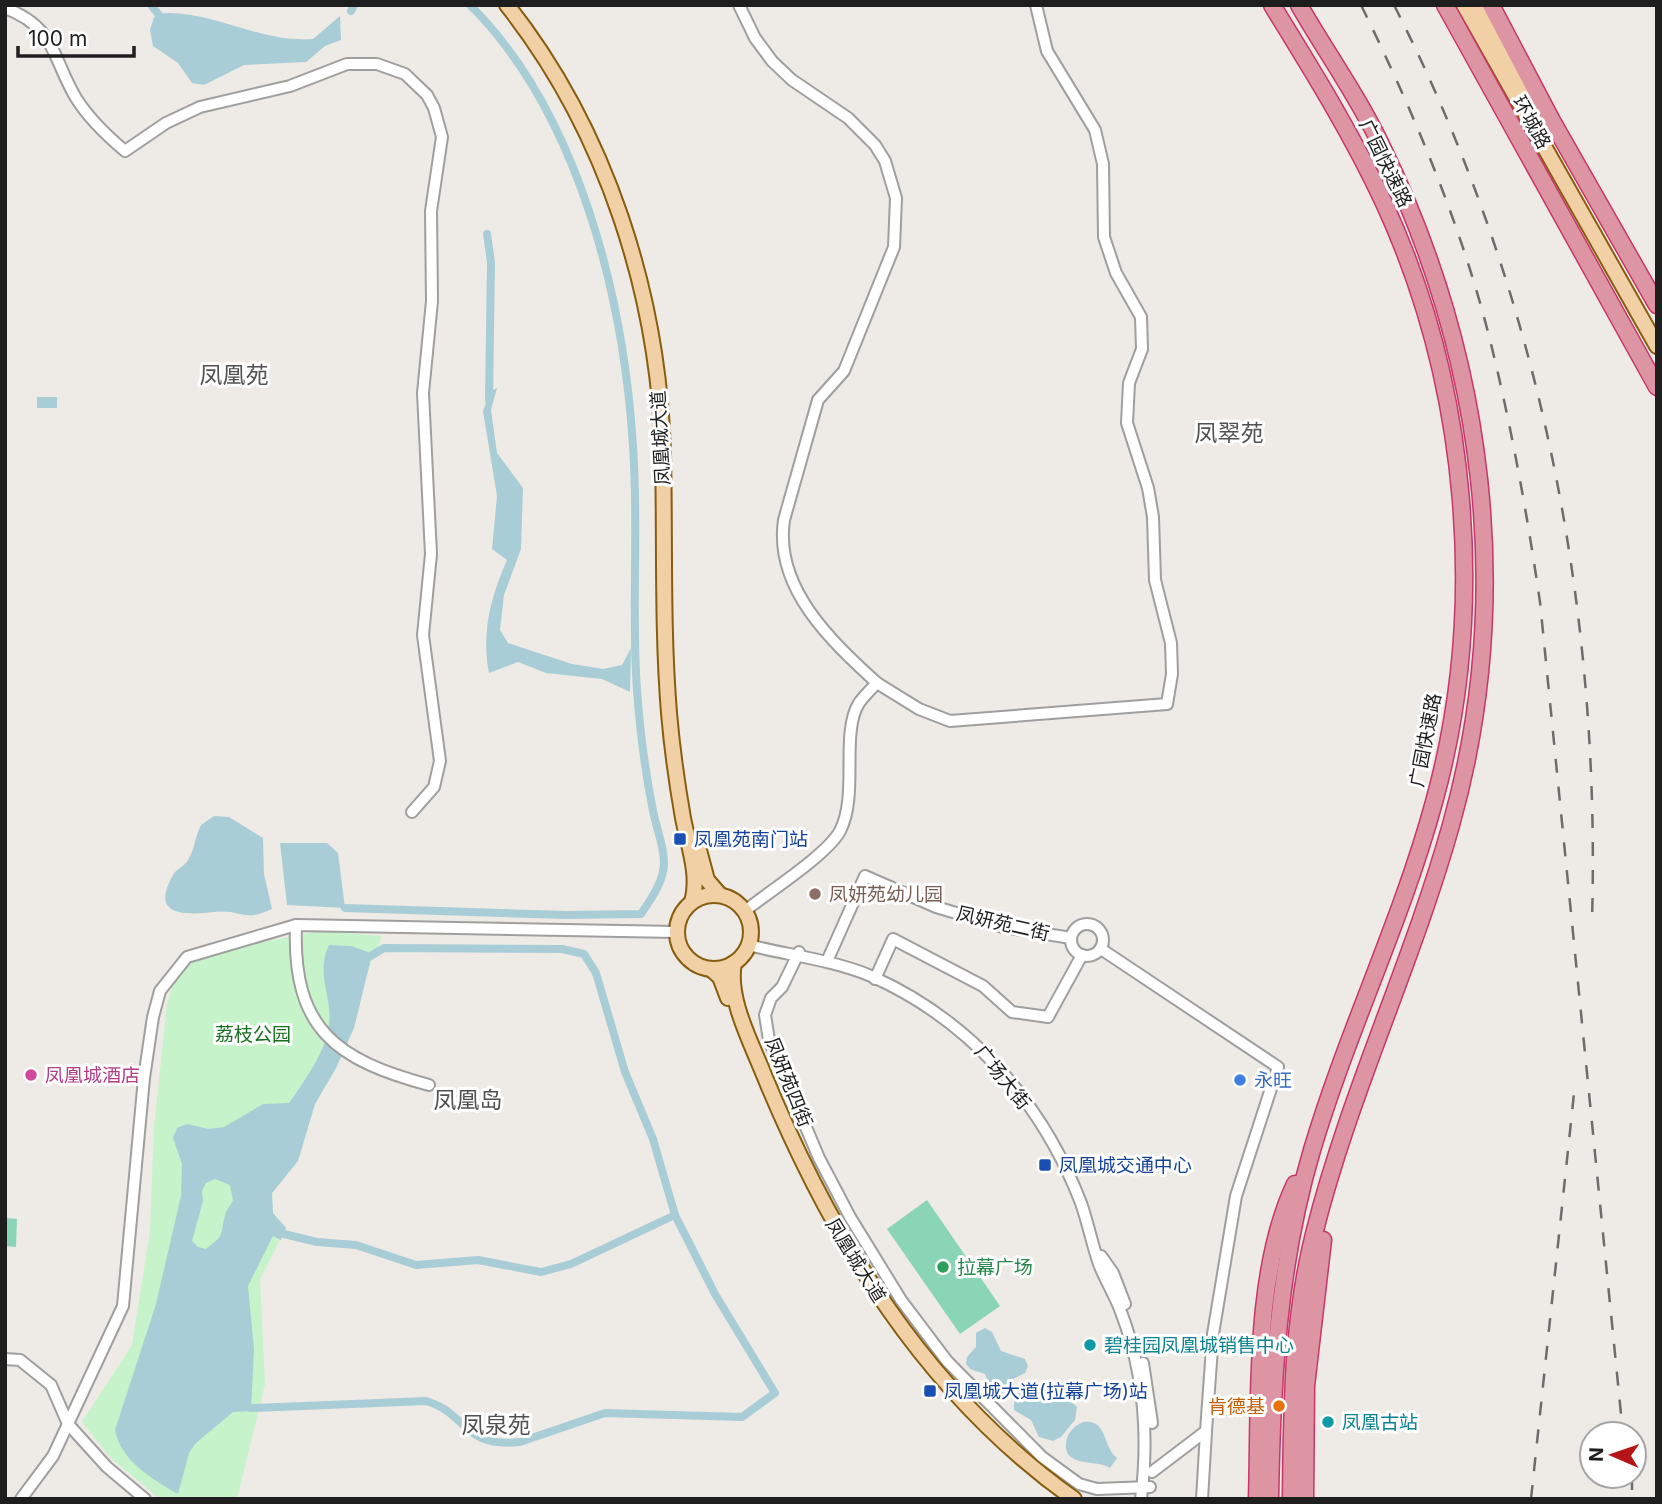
<svg xmlns="http://www.w3.org/2000/svg" width="1662" height="1504" viewBox="0 0 1662 1504" font-family="Inter,'Noto Sans SC',sans-serif">
<rect width="100%" height="100%" fill="#eeeae5"/>
<path fill="#c6f3c9" d="M319,931L382,936L363,982L354,1028L336,1068L315,1104L298,1161L272,1193L273,1213L286,1228L260,1279L265,1384L237,1499H163L155,1495L110,1457L82,1422L132,1345L150,1231L154,1128L167,1004L174,982L199,955Z"/>
<g fill="#8bd5b7">
<path d="M927,1200L1000,1306L960,1334L887,1229Z"/>
<path d="M5,1218L17,1219L16,1247L5,1246Z"/>
</g>
<g fill="#a9cdd7" fill-rule="evenodd">
<path d="M165,13C218,12 259,43 313,39L340,16L341,40L325,46L306,62L244,65L204,85L192,83L178,63L153,46L150,30L154,17Z"/>
<path d="M497,388L491,410L497,453L523,488L521,549L504,595L500,630L508,643L572,664L603,669L622,665L631,648L630,692L602,679L546,673L518,662L489,673C481,633 491,596 507,560L492,549L497,496L483,411L490,392Z"/>
<path d="M57,397V408H37V397Z"/>
<path d="M214,816L229,817L263,838L264,874L272,909C242,923 243,909 214,912C186,915 149,917 173,875C176,869 184,867 188,860C195,849 195,836 201,825Z"/>
<path d="M280,843H327L338,853L345,908L287,905Z"/>
<path d="M329,945L351,946L368,952L370,963L354,1028L336,1068L315,1104L298,1161L272,1193L273,1213L286,1228L281,1240L273,1236L248,1286L254,1349L251,1411L233,1412L196,1443L189,1453L178,1494C152,1479 121,1461 115,1430L156,1304L181,1196L182,1164L173,1138L177,1128L187,1124L209,1129L224,1127L263,1104L289,1103C303,1083 327,1050 329,1025C333,996 315,976 329,945ZM215,1179L230,1185L233,1200C231,1205 226,1210 225,1215C220,1237 225,1234 206,1249L198,1247L192,1241L203,1201L202,1191L206,1183Z"/>
<path d="M985,1328L992,1332L1001,1351L1025,1359L1028,1366L1025,1373L1013,1379L1003,1393L991,1390L985,1374L970,1369L966,1364L967,1357L976,1347V1333Z"/>
<path d="M1036,1381C1046,1384 1046,1391 1054,1397C1062,1402 1070,1399 1077,1407L1075,1420L1061,1437L1053,1441L1039,1437L1031,1420L1014,1410C1012,1398 1024,1383 1036,1381Z"/>
<path d="M1083,1422C1108,1419 1102,1446 1117,1458L1110,1468C1097,1459 1063,1468 1066,1443C1067,1433 1074,1426 1083,1422Z"/>
</g>
<g fill="none" stroke-linecap="round" stroke-linejoin="round">
<g stroke="#a9cdd7" stroke-width="8">
<path d="M151,5L159,15"/>
<path d="M351,11L354,5"/>
<path d="M487,234L491,262L489,400"/>
<path d="M345,908L566,915L641,914C651,899 664,882 664,862C664,846 656,827 653,811C645,771 640,731 637,690C631,609 639,528 633,447C624,299 579,113 470,5"/>
<path d="M284,1234L317,1242L356,1245L416,1265L478,1260L541,1272L571,1264L675,1215"/>
<path d="M251,1408L426,1401C468,1413 461,1448 520,1442L605,1413L742,1417L775,1393L715,1294L675,1215L653,1139L625,1072L596,973L584,954L562,949L384,948L369,957"/>
</g>
<g stroke="#9f9f9f" stroke-width="14">
<g id="minor">
<path d="M739,5L755,38L772,61L792,80L848,118L875,145L885,161L896,198L894,247L844,371L818,400L784,520C774,588 831,641 877,683"/>
<path d="M5,8C56,27 52,58 76,98C89,119 106,135 125,151L166,123L200,107L290,86L347,64H377L405,74L427,95L434,108L442,137L431,211L432,301L423,393L431,554L423,635L440,761L434,787L412,812"/>
<path d="M745,911C768,892 827,855 840,831C859,794 840,734 859,703C864,696 871,689 877,683L919,709L950,721L1167,704L1172,674L1171,643L1155,580L1153,517L1148,488L1127,423L1129,383L1142,349L1141,317L1116,273L1104,237L1103,164L1095,130L1047,51L1036,5"/>
<circle cx="1087" cy="940" r="16"/>
<path d="M296,925C292,1029 336,1060 429,1085"/>
<path d="M748,945C788,955 833,960 871,976C970,1020 1042,1102 1081,1203C1088,1223 1092,1244 1099,1264C1105,1280 1115,1295 1121,1312C1144,1372 1149,1435 1141,1499"/>
<path d="M1101,949L1278,1067L1236,1196L1213,1334L1206,1431L1152,1472"/>
<path d="M799,952L782,987L771,998L765,1015L769,1040L819,1158L850,1217L901,1300L947,1361L1042,1457L1079,1484L1097,1489L1150,1487"/>
<path d="M828,959L865,876L936,907L1003,927L1071,938"/>
<path d="M875,979L893,939L983,986L1012,1012L1048,1017L1082,955"/>
<path d="M1101,1256L1113,1273L1125,1304"/>
<path d="M5,1359L20,1360L51,1385L68,1424L107,1467L145,1499"/>
<path d="M1143,1363L1152,1423"/>
<path d="M21,1499L53,1456L123,1306L144,1078L153,1017L160,991L187,957L296,925L677,932"/>
<path d="M1202,1499L1206,1432"/>
</g>
</g>
<g stroke="#875e10" stroke-width="18">
<g id="major">
<path d="M507,5C606,130 659,295 663,454C665,540 662,626 669,713C672,748 677,784 683,818C688,845 700,875 692,902"/>
<path d="M1464,5L1657,346"/>
<path d="M1479,5L1544,124"/>
<path d="M699,850L707,880L720,895"/>
<circle cx="714" cy="932" r="37"/>
<path d="M734,963C727,998 751,1042 764,1075C832,1240 925,1393 1074,1499"/>
<path d="M712,970L720,977L728,998"/>
</g>
</g>
<g stroke="#c7376a" stroke-width="19">
<g id="highway">
<path d="M1445,5L1657,387"/>
<path d="M1491,5L1552,121L1657,305"/>
<path d="M1257,1499C1260,1402 1253,1273 1295,1184"/>
<path d="M1270,1499C1272,1380 1278,1265 1312,1150C1347,1032 1402,920 1434,802C1488,608 1468,385 1384,203C1352,134 1312,70 1272,5"/>
<path d="M1291,1499C1292,1410 1292,1321 1314,1234C1349,1094 1412,964 1451,825C1515,597 1485,359 1382,147C1359,98 1326,52 1299,5"/>
<path d="M1305,1499L1306,1386L1323,1240"/>
</g>
</g>
<use href="#minor" stroke="#fff" stroke-width="10"/>
<use href="#major" stroke="#f2d0a5" stroke-width="14"/>
<use href="#highway" stroke="#dd94a3" stroke-width="16"/>
<g stroke="#6c6c6c" stroke-width="2.5" stroke-dasharray="14 14" stroke-linecap="butt">
<path d="M1361,5C1413,111 1460,222 1489,336C1511,424 1527,513 1540,602L1623,1434"/>
<path d="M1394,5C1539,290 1601,604 1592,921"/>
<path d="M1632,1476V1499"/>
<path d="M1531,1499L1575,1084"/>
</g>
</g>
<g fill="#1a4fb4" stroke="#fff" stroke-width="2.5">
<rect x="673" y="832" width="14" height="14" rx="3.5"/>
<rect x="1038" y="1158" width="14" height="14" rx="3.5"/>
<rect x="923" y="1384" width="14" height="14" rx="3.5"/>
</g>
<circle fill="#8d6e63" stroke="#fff" stroke-width="2.5" cx="815" cy="894" r="7"/>
<circle fill="#d1479c" stroke="#fff" stroke-width="2.5" cx="31" cy="1075" r="7"/>
<circle fill="#3f7fe0" stroke="#fff" stroke-width="2.5" cx="1240" cy="1080" r="7"/>
<circle fill="#2e9e5b" stroke="#fff" stroke-width="2.5" cx="943" cy="1267" r="7"/>
<g fill="#0f9aa8" stroke="#fff" stroke-width="2.5">
<circle cx="1090" cy="1345" r="7"/>
<circle cx="1328" cy="1422" r="7"/>
</g>
<circle fill="#e8710a" stroke="#fff" stroke-width="2.5" cx="1279" cy="1406" r="7"/>
<g text-anchor="middle" stroke-width="6" stroke-linejoin="round" paint-order="stroke">
<g font-size="19" fill="#1e1e1e" stroke="#fff">
<text transform="translate(1532 122) rotate(61)" y="7">环城路</text>
<text transform="translate(1386 163) rotate(64)" y="7">广园快速路</text>
<text transform="translate(660 438) rotate(-93)" y="7">凤凰城大道</text>
<text transform="translate(1425 740) rotate(-79)" y="7">广园快速路</text>
<text transform="translate(1003 923) rotate(13)" y="7">凤妍苑二街</text>
<text transform="translate(1003 1077) rotate(51)" y="7">广场大街</text>
<text transform="translate(789 1082) rotate(68)" y="7">凤妍苑四街</text>
<text transform="translate(856 1260) rotate(58)" y="7">凤凰城大道</text>
</g>
<g font-size="19" fill="#164399" stroke="#fff" text-anchor="start">
<text x="694" y="846">凤凰苑南门站</text>
<text x="1059" y="1172">凤凰城交通中心</text>
<text x="944" y="1398">凤凰城大道(拉幕广场)站</text>
</g>
<g font-size="19" fill="#785e54" stroke="#fff" text-anchor="start">
<text x="829" y="901">凤妍苑幼儿园</text>
</g>
<g font-size="19" fill="#17701d" stroke="#fff">
<text x="253" y="1041">荔枝公园</text>
</g>
<g font-size="19" fill="#b23c85" stroke="#fff" text-anchor="start">
<text x="45" y="1082">凤凰城酒店</text>
</g>
<g font-size="19" fill="#366cbe" stroke="#fff" text-anchor="start">
<text x="1254" y="1087">永旺</text>
</g>
<g font-size="19" fill="#27864d" stroke="#fff" text-anchor="start">
<text x="957" y="1274">拉幕广场</text>
</g>
<g font-size="19" fill="#0d838f" stroke="#fff" text-anchor="start">
<text x="1104" y="1352">碧桂园凤凰城销售中心</text>
<text x="1342" y="1429">凤凰古站</text>
</g>
<g font-size="19" fill="#c56008" stroke="#fff" text-anchor="end">
<text x="1265" y="1413">肯德基</text>
</g>
<g font-size="23" fill="#515151" stroke="#fff">
<text x="234" y="383">凤凰苑</text>
<text x="1229" y="441">凤翠苑</text>
<text x="468" y="1108">凤凰岛</text>
<text x="496" y="1433">凤泉苑</text>
</g>
</g>
<rect width="1662" height="1504" fill="none" stroke="#1e1e1e" stroke-width="14"/>
<g transform="translate(1613 1455) rotate(272)"><circle r="33" fill="#ffffff" stroke="#a5a5a5" stroke-width="2"/>
<path d="M0-5L12 26L0 18L-12 26Z" fill="#b61517"/>
<text y="-10" font-size="19" font-weight="bold" text-anchor="middle" fill="#1e1e1e">N</text>
</g>
<path d="M18 46v10h116v-10" fill="none" stroke="#1e1e1e" stroke-width="3.5"/>
<text x="28" y="46" font-size="21" fill="#1e1e1e" stroke="#ffffff" stroke-width="5" paint-order="stroke">100 m</text>
</svg>
